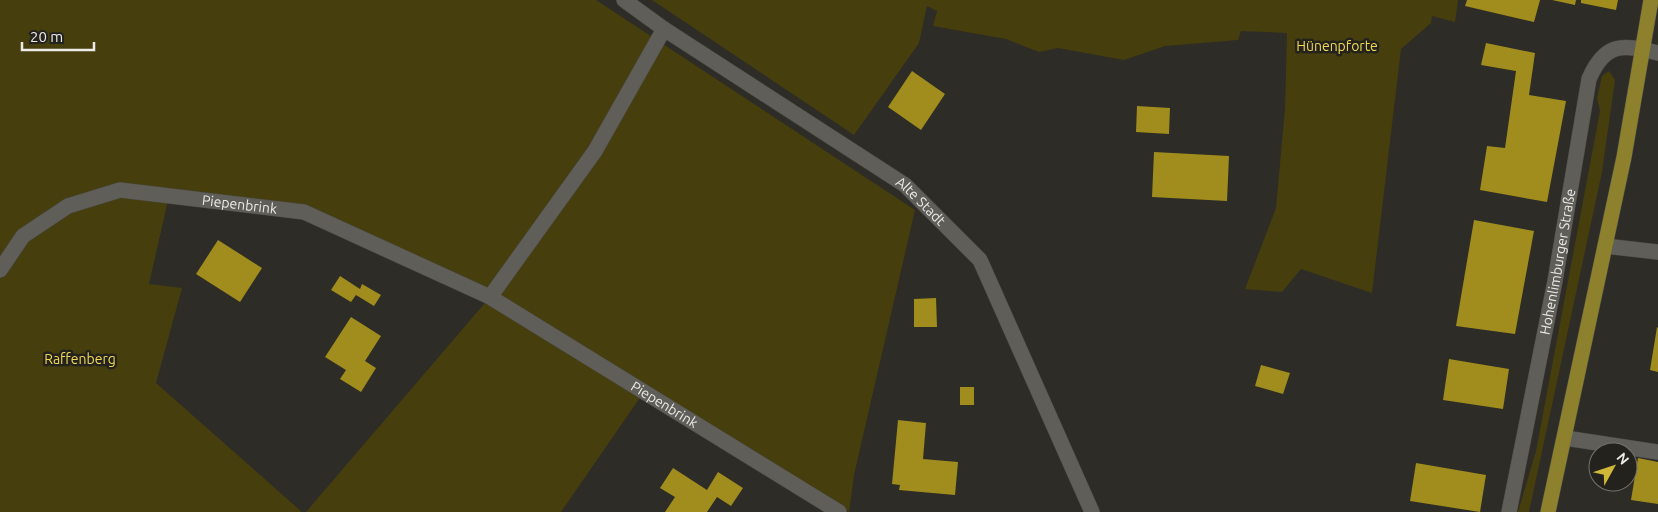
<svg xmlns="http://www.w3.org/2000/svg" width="1658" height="512" viewBox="0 0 1658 512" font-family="Ubuntu,sans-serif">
<rect width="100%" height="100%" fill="#2d2c26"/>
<g fill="#473e0d">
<path d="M0,0H596L915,210L854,475L849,512L648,386L561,512H306L490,297L304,212L169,196L149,284L182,288L156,383L302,512H0Z"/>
<path d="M652,0H1458L1455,22L1432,16L1431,23L1401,49L1372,293L1301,269L1282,292L1245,289L1276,208L1285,109L1287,33L1241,31L1238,40L1165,46L1124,60L1058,48L1039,52L1006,39L933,26L937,11L927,6L919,43L854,135Z"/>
<path d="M1609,71L1615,80L1602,172L1529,512H1518L1536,451L1600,111L1597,98L1602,76Z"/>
</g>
<g fill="#a08d1d">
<path d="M1467,0H1540L1534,22L1465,6Z"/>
<path d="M1552,0H1576L1575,5Z"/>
<path d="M1581,0H1618L1616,10L1581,3Z"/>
<path d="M1486,43L1535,53L1529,95L1566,101L1547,202L1480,190L1487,146L1505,148L1516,71L1481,65Z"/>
<path d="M912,71L945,94L921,130L888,107Z"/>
<path d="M1137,106L1170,108L1169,134L1136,132Z"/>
<path d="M1154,152L1229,156L1227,201L1152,197Z"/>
<path d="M1474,220L1534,231L1515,334L1456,326Z"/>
<path d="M218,240L262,268L240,302L196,274Z"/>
<path d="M340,276L360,289L362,284L381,295L374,306L356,295L351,302L331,290Z"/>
<path d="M936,298L937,327H914V299Z"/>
<path d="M351,317L381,336L365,361L376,368L361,392L340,379L346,370L325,357Z"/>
<path d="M1657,327L1658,328V372L1650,370Z"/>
<path d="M1449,359L1509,369L1503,409L1443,400Z"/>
<path d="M1261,365L1290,373L1283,394L1255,386Z"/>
<rect x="960" y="387" width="14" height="18"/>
<path d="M898,420L926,423L923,459L958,462L955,495L899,490L900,485L892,484Z"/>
<path d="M1638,458L1658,462V504L1631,500Z"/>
<path d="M1416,463L1486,475L1480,512L1410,501Z"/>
<path d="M673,468L707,490L718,472L743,488L731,506L717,497L707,512H665L675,497L660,488Z"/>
</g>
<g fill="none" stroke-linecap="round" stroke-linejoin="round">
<g stroke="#494843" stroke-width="16">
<g id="minor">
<path id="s1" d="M624,0L664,29L905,185L980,260L1092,512"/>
<path d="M1605,246L1658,252"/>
<path id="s2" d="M0,270L23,236L68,206L120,190L304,212L490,297L595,151L664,29"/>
<path id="s3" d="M490,297L839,512"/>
<path d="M1565,438L1658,452"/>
<path id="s4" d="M1509,512L1555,281L1589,79C1605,42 1622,44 1658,53"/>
</g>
</g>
<g stroke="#494843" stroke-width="16">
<path id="major" d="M1548,512L1624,157L1651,0"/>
</g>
<use href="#minor" stroke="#5f5e58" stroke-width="15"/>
<use href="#major" stroke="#8e812e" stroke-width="15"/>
</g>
<g text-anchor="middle" stroke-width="5" stroke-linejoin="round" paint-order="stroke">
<g font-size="14" fill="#f2da50" stroke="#23221d">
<text x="1337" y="51">Hünenpforte</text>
<text x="80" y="364">Raffenberg</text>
</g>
<g font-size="14" fill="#ecebe7" stroke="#23221d">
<text dy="5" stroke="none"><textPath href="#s1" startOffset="359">Alte Stadt</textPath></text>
<text dy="5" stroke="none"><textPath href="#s2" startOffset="270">Piepenbrink</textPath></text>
<text dy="5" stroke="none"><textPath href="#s4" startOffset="255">Hohenlimburger Straße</textPath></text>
<text dy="5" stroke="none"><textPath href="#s3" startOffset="205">Piepenbrink</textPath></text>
</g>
</g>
<g transform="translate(1613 467) rotate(50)"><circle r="24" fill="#23221d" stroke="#73726e"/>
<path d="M0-4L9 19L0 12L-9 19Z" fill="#cfb837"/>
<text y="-8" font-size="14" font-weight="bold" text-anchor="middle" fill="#ecebe7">N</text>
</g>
<path d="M22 42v8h72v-8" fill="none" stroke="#ecebe7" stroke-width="2.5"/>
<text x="30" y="42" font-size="15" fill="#ecebe7" stroke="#23221d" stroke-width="4" paint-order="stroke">20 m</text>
</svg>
